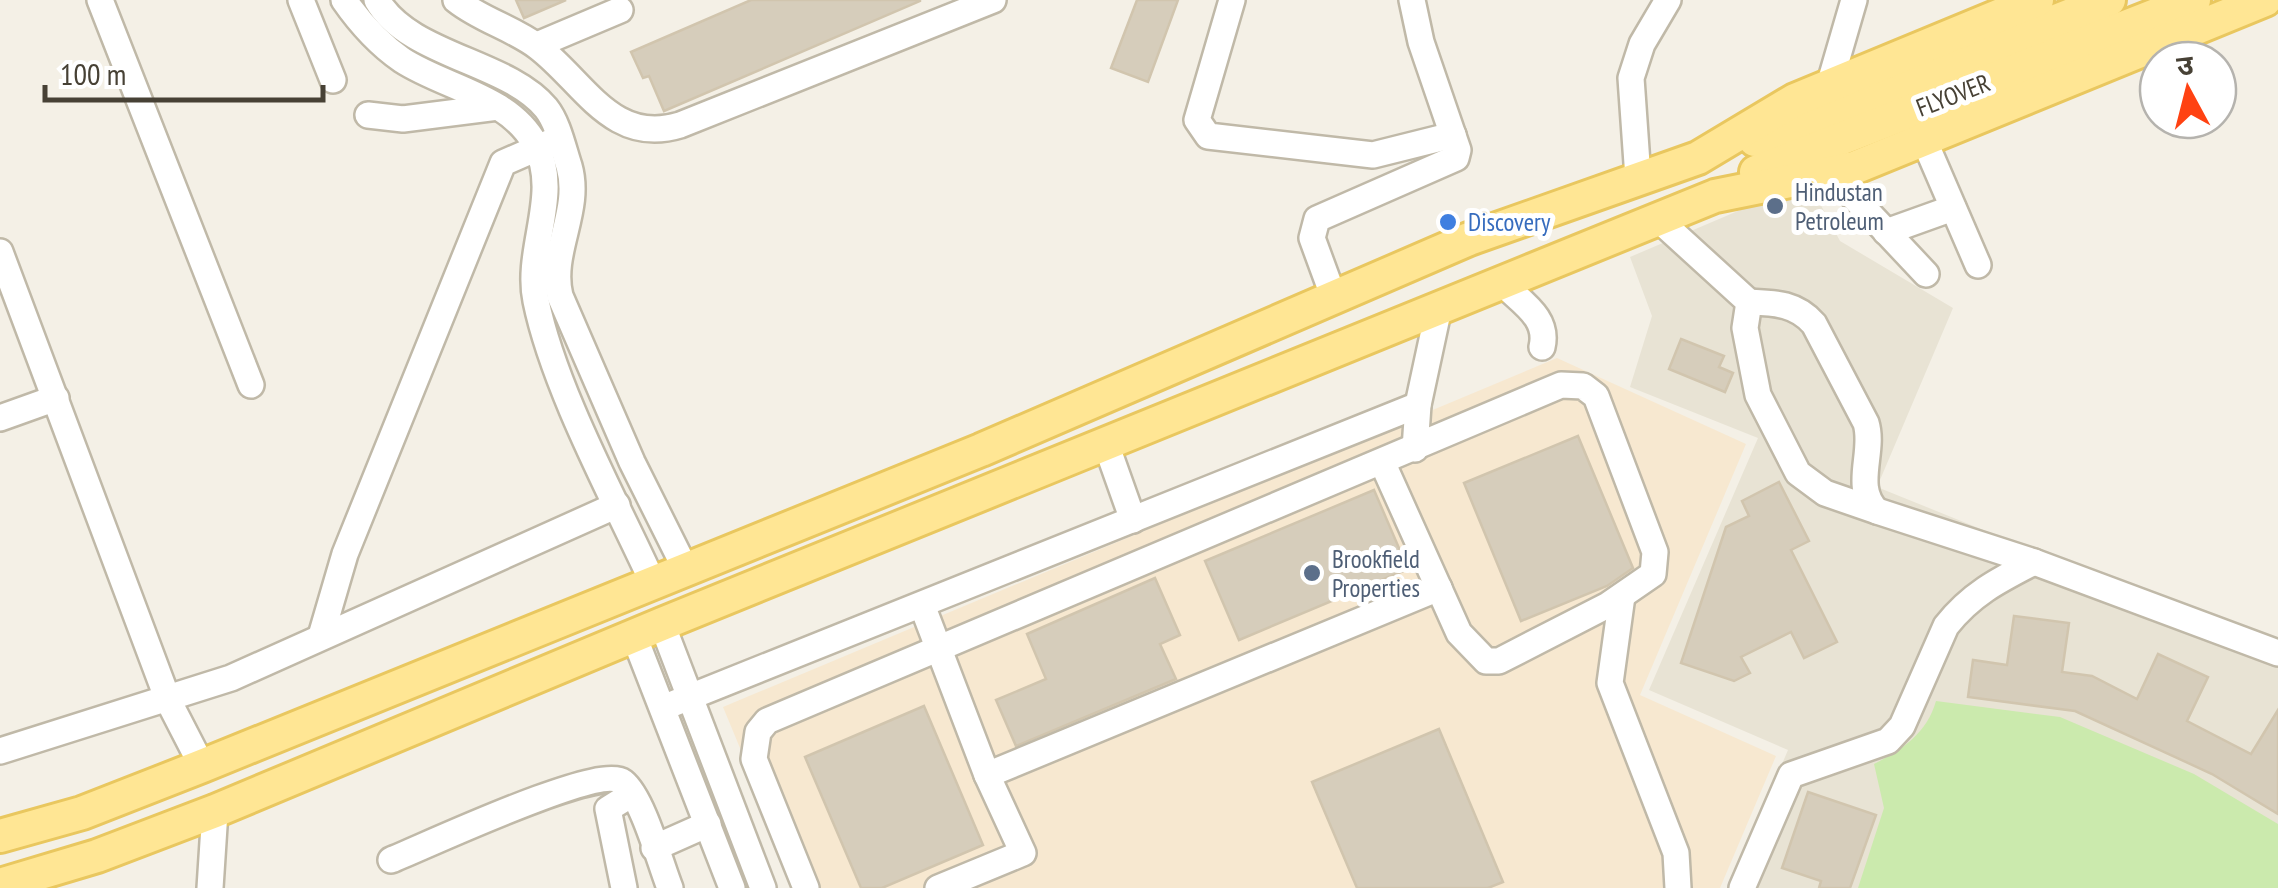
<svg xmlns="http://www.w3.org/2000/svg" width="2278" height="888" viewBox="0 0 2278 888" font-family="'PT Sans Narrow','Noto Sans Devanagari',sans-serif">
<rect width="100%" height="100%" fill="#f4f0e6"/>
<path fill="#e8e3d4" d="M1808,181L1840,241L1953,308L1877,487L2278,649V888H1729L1788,750L1649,690L1758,438L1630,387L1652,316L1630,257Z"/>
<path fill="#f7e8d0" d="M1557,358L1746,444L1640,695L1776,756L1720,888H798L723,707Z"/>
<path fill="#cbeaad" d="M1936,701L2060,717L2194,774L2278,824V888H1858L1884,808L1874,764C1903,749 1927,733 1936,701Z"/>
<g fill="#d6cdbb" stroke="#d1c5ae" stroke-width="2.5">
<path d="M516,0H566L524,18Z"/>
<path d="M751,0H920V1L664,111L649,76L643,78L631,52Z"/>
<path d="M1137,0H1178L1148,82L1111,68Z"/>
<path d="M1681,339L1724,356L1719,367L1733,373L1725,392L1669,369Z"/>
<path d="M1578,436L1633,568L1607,586L1521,621L1464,483Z"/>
<path d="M1779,482L1809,541L1791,550L1837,642L1804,658L1791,632L1741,657L1750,673L1734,681L1681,663L1726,527L1749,516L1742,501Z"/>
<path d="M1374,490L1408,569L1239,640L1205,561Z"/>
<path d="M1155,578L1180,635L1160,644L1176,679L1016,746L996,700L1046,679L1027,634Z"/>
<path d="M2014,616L2069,623L2062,672L2092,676L2137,699L2158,654L2208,677L2187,721L2251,754L2278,710V814L2212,774L2075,711L1968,697L1973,660L2007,665Z"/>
<path d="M924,706L983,845L882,888H861L805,757Z"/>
<path d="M1439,729L1503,882L1488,888H1357L1312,782Z"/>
<path d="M1808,792L1876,815L1850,888H1819L1821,881L1782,868Z"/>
</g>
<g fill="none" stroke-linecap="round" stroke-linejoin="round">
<g stroke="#c0b9a8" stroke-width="30">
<g id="minor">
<path d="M100,0L251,385"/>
<path d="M301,0L333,80"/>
<path d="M344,0C360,23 379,44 402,60C445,88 509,96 535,144C562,193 525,249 536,301C554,389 615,500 653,583"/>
<path d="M377,0C409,56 507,61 546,108C558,123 563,148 569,166C582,211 549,252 560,296L632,462L685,568"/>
<path d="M456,0C481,20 513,28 538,47C584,82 612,146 680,125L993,0"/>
<path d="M1232,0L1197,120L1208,136L1373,155L1453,135"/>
<path d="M537,45L620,10"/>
<path d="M1829,86L1854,0"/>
<path d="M368,115L403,119L498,107"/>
<path d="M1924,140L1978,265"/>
<path d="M1831,173L1926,274"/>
<path d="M1638,178L1631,78L1642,44L1668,0"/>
<path d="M1658,219L1749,302L1745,328L1758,395L1798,473L1825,493L1877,511"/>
<path d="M1886,232L1953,208"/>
<path d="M0,252L168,700L202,766"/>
<path d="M1503,284C1522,303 1549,318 1542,347"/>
<path d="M1334,298L1312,238L1317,219L1456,158L1458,150L1421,42L1412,0"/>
<path d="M1749,302C1774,303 1796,303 1814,324L1866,423C1875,452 1852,487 1877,511L2034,562L2278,653"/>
<path d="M0,418L56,398"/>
<path d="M1106,444L1133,520"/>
<path d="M1415,449L1418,405L1438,312"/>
<path d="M1622,596L1610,683L1676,853L1678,888"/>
<path d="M922,605L987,775L1023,853L938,888"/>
<path d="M662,624L763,888"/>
<path d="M321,636L345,554L503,163L551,142"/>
<path d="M634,636L732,888"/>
<path d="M665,707L1418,405"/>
<path d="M0,751L231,678L617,505"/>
<path d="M987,775L1439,588"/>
<path d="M654,848L708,824"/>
<path d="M391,860C426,846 599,764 623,782C643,798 660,863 670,888"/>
<path d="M210,888L215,811"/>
<path d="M624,888L608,809L632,794"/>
<path d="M806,888L754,759L758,732L767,721L1561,385L1583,386L1596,396L1655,552L1653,574L1608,605L1499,661H1486L1459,633L1383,464"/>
<path d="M1742,888L1791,775L1888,741L1902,726L1946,626C1971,594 1999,580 2034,562"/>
</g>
</g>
<g stroke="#e9c75f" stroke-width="38">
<g id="major">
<path d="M1755,140L2109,0"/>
<path d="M1756,172L2194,0"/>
<path d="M0,836L82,813L202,766L981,450L1469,239L1698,158L1795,100L2037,0"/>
<path d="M0,885L97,856L215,811L662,624L1715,196L1854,168L2265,0"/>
</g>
</g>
<use href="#minor" stroke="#fff" stroke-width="25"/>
<use href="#major" stroke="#ffe694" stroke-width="32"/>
</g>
<g fill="#5c6f8a" stroke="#fff" stroke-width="4">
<circle cx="1775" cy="206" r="10"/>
<circle cx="1312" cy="573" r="10"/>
</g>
<circle fill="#3f7fe0" stroke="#fff" stroke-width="4" cx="1448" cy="222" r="10"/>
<g text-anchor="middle" stroke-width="10" stroke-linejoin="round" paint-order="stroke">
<g font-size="25" fill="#474135" stroke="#fff">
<text transform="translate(1953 95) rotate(-21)" y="9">FLYOVER</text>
</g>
<g font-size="25" fill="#4e5e75" stroke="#fff" text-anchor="start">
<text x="1795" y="201">Hindustan<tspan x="1795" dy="29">Petroleum</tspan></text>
<text x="1332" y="568">Brookfield<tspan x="1332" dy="29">Properties</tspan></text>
</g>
<g font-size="25" fill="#366cbe" stroke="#fff" text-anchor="start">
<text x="1468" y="231">Discovery</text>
</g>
</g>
<g transform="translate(2188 90) rotate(353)"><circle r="48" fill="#ffffff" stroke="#b5b3ae" stroke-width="2.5"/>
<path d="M0-8L18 38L0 25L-18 38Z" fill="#ff4212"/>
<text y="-15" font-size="28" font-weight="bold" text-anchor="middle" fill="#474135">उ</text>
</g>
<path d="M45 85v15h278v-15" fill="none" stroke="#474135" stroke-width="5"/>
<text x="60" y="85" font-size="30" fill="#474135" stroke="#ffffff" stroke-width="8" paint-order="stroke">100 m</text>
</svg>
